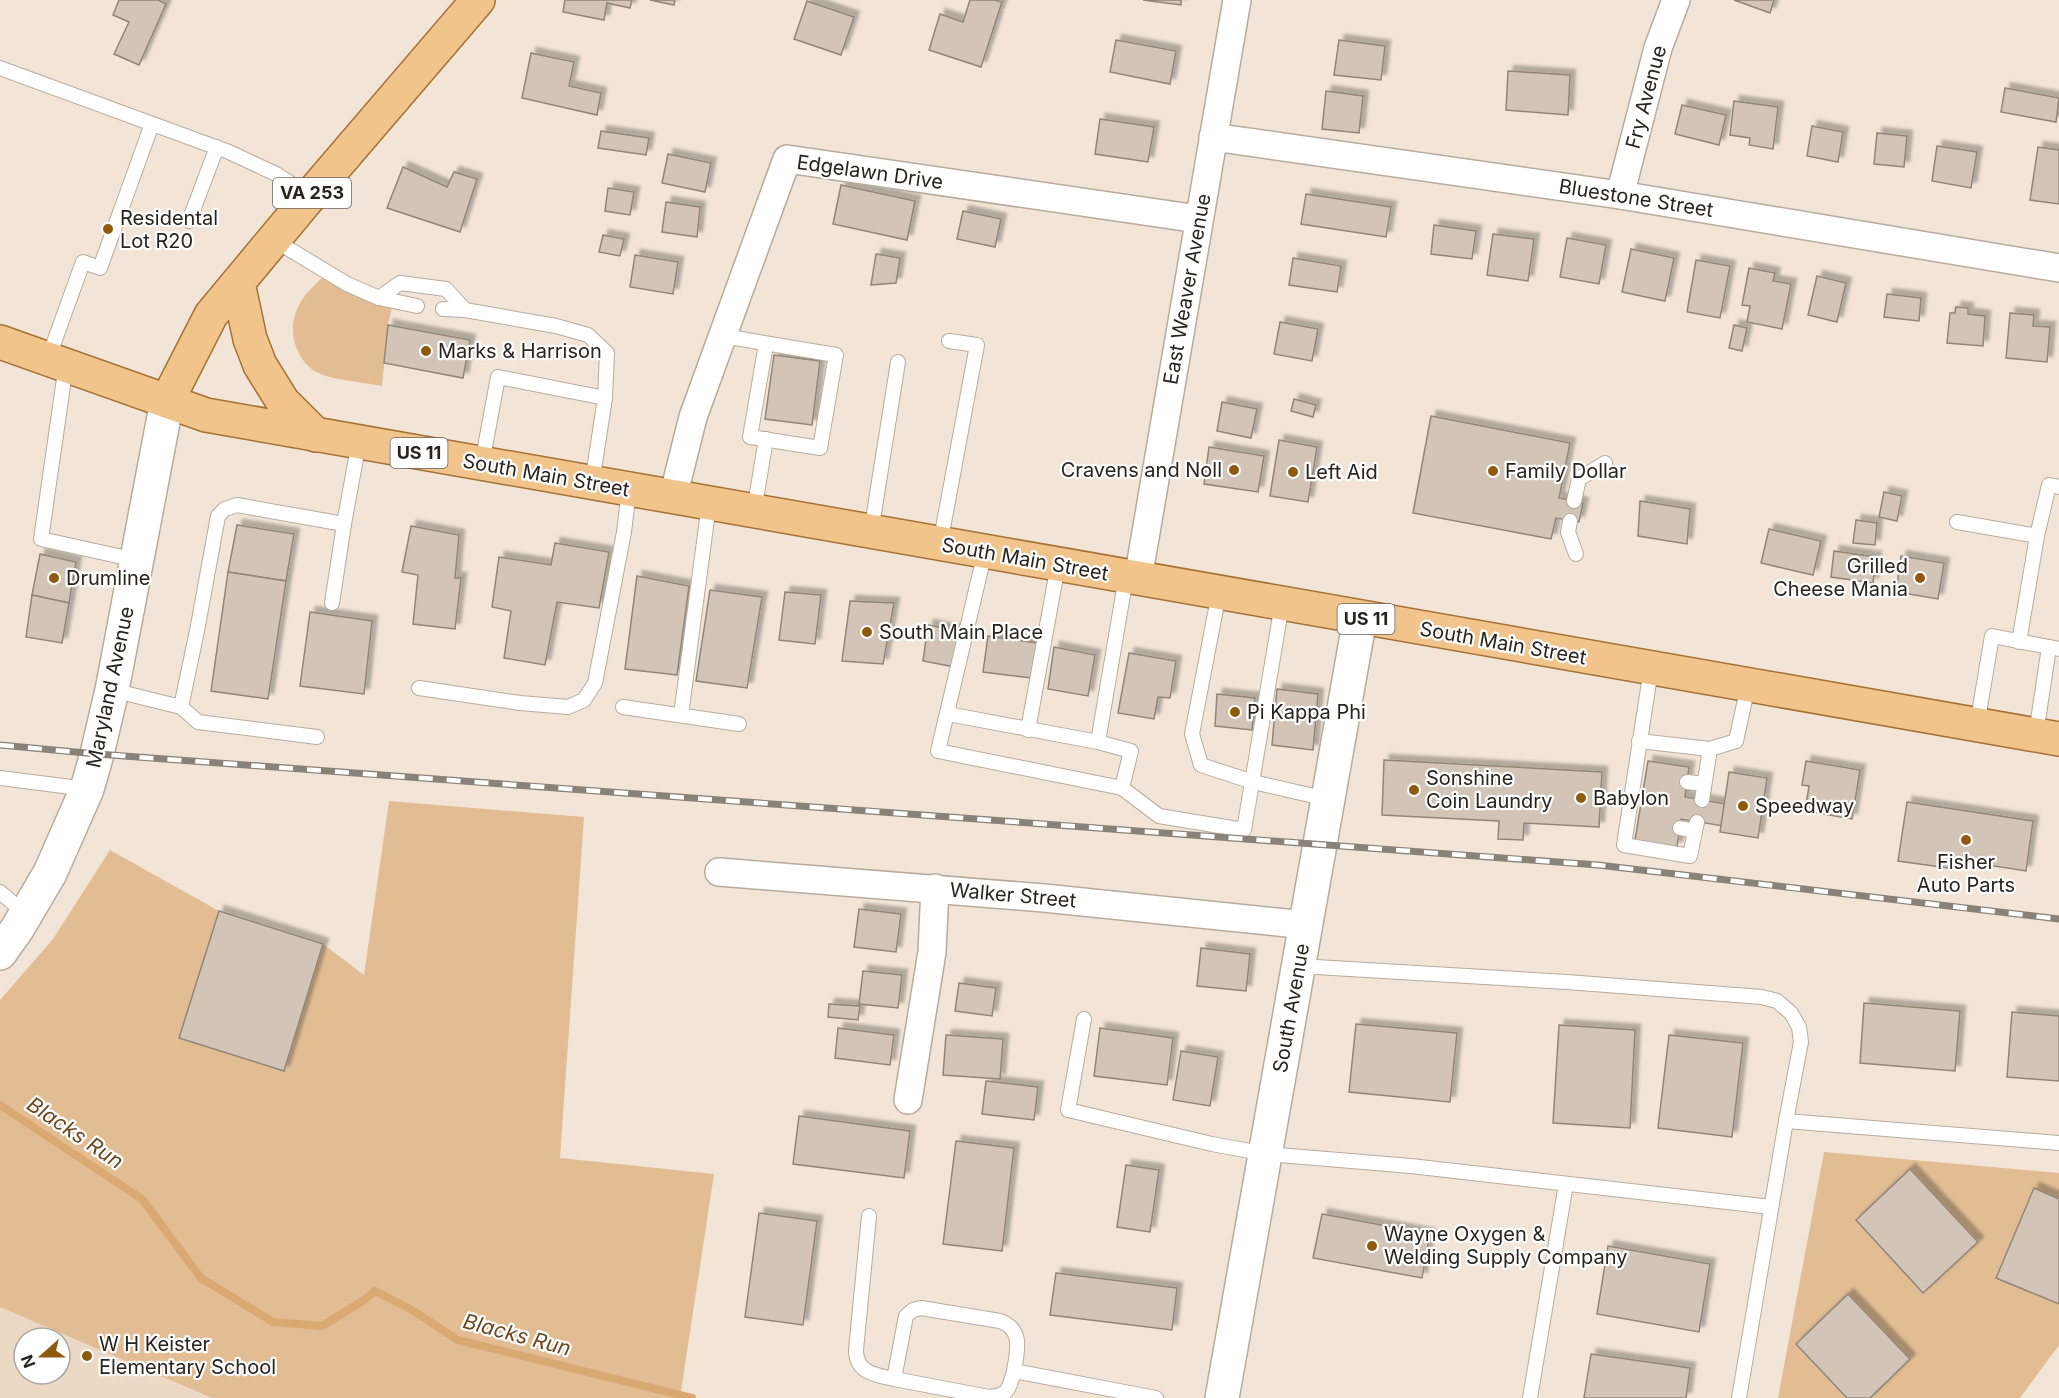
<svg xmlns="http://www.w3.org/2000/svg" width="2059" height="1398" viewBox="0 0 2059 1398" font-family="Inter,sans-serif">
<defs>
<filter id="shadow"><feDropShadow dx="5.5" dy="-5.5" stdDeviation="1.5" flood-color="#0004"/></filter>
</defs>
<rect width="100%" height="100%" fill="#f2e5d7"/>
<path fill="#ebd8c5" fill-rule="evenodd" d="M0,1307L212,1398H0ZM24,1338H60V1374H24Z"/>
<g fill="#e2bd94" fill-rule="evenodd">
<path d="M333,267L354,292L393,303L388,325L382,386C363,382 340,381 323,375C296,366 285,329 299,305C306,291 322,279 333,267Z"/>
<path d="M389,801L584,817L560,1158L714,1174L680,1398H212L0,1307V1000L53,939L110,850L219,911L179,1038L284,1071L323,944L364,975Z"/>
<path d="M1824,1152L2059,1173V1199L2033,1189L1996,1278L2059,1304V1345L2020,1398H1870L1910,1359L1848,1294L1796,1344L1847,1398H1778ZM1910,1169L1978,1242L1923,1293L1856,1220Z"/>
</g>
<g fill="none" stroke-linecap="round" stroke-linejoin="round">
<path stroke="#daa871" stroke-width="8" d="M0,1105L142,1199L201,1278L273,1322L322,1326L364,1300L375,1291L412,1310L458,1340L692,1398"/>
</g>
<g fill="#d2c5b7" stroke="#918578" stroke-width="1.5" filter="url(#shadow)">
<path d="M119,0H158L166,4L139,65L114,54L129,22L113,15Z"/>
<path d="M565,0H632L630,8L607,3L604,20L563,12Z"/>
<path d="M650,0H675L674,5Z"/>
<path d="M970,0H995L1002,2L981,67L929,50L940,14L963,22Z"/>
<path d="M1143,0H1181V5Z"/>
<path d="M1734,0H1774L1770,13Z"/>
<path d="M807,1L854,17L841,55L794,39Z"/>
<path d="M1116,40L1176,51L1170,84L1110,72Z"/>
<path d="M1339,40L1385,46L1381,80L1334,75Z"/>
<path d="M531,53L574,62L569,86L601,93L597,115L522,98Z"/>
<path d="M1508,71L1570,75L1568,115L1506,110Z"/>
<path d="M2005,88L2059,98L2056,122L2001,112Z"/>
<path d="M1326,91L1363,96L1359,133L1322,129Z"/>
<path d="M1734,101L1778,107L1773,149L1749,145L1750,138L1730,135Z"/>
<path d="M1682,105L1726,115L1719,145L1675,134Z"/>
<path d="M1100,119L1154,127L1148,162L1095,154Z"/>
<path d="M1812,126L1843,132L1838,162L1807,156Z"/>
<path d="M601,131L649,138L646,155L598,148Z"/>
<path d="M1877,133L1907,136L1904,167L1874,164Z"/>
<path d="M1937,146L1977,152L1971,188L1932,181Z"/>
<path d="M2038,147L2059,150V204L2030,200Z"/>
<path d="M668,154L711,163L705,192L662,183Z"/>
<path d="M403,167L447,187L454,172L477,179L460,232L387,208Z"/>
<path d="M841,185L915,201L907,240L833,224Z"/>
<path d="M608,188L634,192L630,215L605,211Z"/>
<path d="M1306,194L1391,207L1386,237L1301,224Z"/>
<path d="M666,202L700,207L697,237L662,232Z"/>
<path d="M963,211L1001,219L995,247L957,239Z"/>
<path d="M1434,225L1476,231L1472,259L1431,254Z"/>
<path d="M1493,234L1534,239L1528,281L1487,275Z"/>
<path d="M603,235L624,239L620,256L599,252Z"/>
<path d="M1567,238L1606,245L1599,284L1560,277Z"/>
<path d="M1631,249L1674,258L1665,301L1622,292Z"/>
<path d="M876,254L900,258L896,283L871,285Z"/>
<path d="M635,255L678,262L673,294L630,287Z"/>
<path d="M1293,258L1341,266L1337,292L1289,285Z"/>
<path d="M1696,260L1730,266L1720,318L1687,312Z"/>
<path d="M1749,268L1775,273L1773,281L1791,284L1782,329L1747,322L1750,306L1742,305Z"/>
<path d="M1817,276L1846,283L1837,322L1808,315Z"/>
<path d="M1887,294L1921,298L1919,321L1884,317Z"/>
<path d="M1956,307L1968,308V314L1985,316L1983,346L1947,343L1950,313H1955Z"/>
<path d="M2010,313L2034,315L2033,326L2050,327L2047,362L2006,358Z"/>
<path d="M1280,322L1318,329L1312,361L1274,354Z"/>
<path d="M388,325L470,340L463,378L384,363Z"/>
<path d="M1734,325L1747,328L1742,351L1729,348Z"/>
<path d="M774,355L820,361L812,425L765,419Z"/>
<path d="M1294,399L1316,405L1313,417L1291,411Z"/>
<path d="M1222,402L1257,409L1251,438L1217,431Z"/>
<path d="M1431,416L1570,443L1559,498L1583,503L1579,522L1556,518L1551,539L1413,513Z"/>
<path d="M1279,440L1317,447L1308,502L1270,496Z"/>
<path d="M1209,447L1264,456L1258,492L1204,484Z"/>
<path d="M1884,492L1902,496L1897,521L1879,517Z"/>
<path d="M1640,501L1690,509L1687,544L1638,536Z"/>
<path d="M1856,520L1877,523L1875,545L1853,543Z"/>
<path d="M237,525L294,534L286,581L228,572Z"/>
<path d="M411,526L459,535L455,578H461L455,629L413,624L418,575L402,572Z"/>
<path d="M1769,529L1821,541L1813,575L1761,563Z"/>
<path d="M555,543L609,552L599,608L557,602L545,665L504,658L511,611L492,607L499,557L551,565Z"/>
<path d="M1834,551L1876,557L1873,583L1831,577Z"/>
<path d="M40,554L76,562L69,603L32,595Z"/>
<path d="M1901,556L1944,563L1938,599L1896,592Z"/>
<path d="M228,572L286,581L268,699L211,691Z"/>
<path d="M637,576L689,586L677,675L625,669Z"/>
<path d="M710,590L762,597L747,688L696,681Z"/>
<path d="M785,592L821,595L815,644L779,640Z"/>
<path d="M32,595L69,603L62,643L26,637Z"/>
<path d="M850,601L894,603L883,664L842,661Z"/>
<path d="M310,612L372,621L364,694L300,686Z"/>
<path d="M928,625L960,631L955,667L923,661Z"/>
<path d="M988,636L1037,643L1031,678L983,672Z"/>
<path d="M1054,647L1095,655L1088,696L1048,689Z"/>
<path d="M1129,653L1176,661L1170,698L1158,697L1154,719L1118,713Z"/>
<path d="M1277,689L1318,694L1313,750L1272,745Z"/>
<path d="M1217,694L1255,698L1252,730L1215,726Z"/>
<path d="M1384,760L1602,772L1599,827L1524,823L1523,840L1498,839L1499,821L1382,815Z"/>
<path d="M1648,761L1689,767L1685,797L1732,805L1729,827L1681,819L1677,847L1635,840Z"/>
<path d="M1806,761L1860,770L1852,819L1805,811L1809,786L1802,785Z"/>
<path d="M1729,772L1767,778L1758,838L1720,832Z"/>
<path d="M1907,802L2033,821L2026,871L1956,860L1955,869L1898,861Z"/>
<path d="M859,909L901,914L896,952L854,947Z"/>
<path d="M219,911L323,944L284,1071L179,1038Z"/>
<path d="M1201,948L1250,954L1246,991L1197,986Z"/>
<path d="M863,971L902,975L898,1008L859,1004Z"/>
<path d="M959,983L996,988L992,1016L955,1011Z"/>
<path d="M1864,1003L1960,1011L1955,1071L1860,1063Z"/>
<path d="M829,1004L860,1006L858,1020L828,1017Z"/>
<path d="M2012,1012L2059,1016V1081L2007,1077Z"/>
<path d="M1356,1024L1457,1033L1450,1102L1349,1092Z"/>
<path d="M1559,1025L1635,1030L1630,1128L1553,1123Z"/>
<path d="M838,1028L894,1035L890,1065L835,1058Z"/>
<path d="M1100,1028L1173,1038L1167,1085L1094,1076Z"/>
<path d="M946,1035L1003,1039L1000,1079L943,1075Z"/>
<path d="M1669,1035L1743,1043L1732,1137L1658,1128Z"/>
<path d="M1181,1051L1218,1057L1210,1106L1173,1100Z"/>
<path d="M986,1081L1038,1087L1034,1120L982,1114Z"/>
<path d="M799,1116L910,1131L904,1178L793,1164Z"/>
<path d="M956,1141L1014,1148L1002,1251L943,1244Z"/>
<path d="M1126,1165L1159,1170L1150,1232L1117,1227Z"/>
<path d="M1910,1169L1978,1242L1923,1293L1856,1220Z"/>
<path d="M2034,1188L2059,1199V1304L1996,1278Z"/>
<path d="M759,1213L817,1221L803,1325L745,1317Z"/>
<path d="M1322,1214L1430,1234L1422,1278L1313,1258Z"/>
<path d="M1608,1246L1710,1264L1699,1332L1597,1314Z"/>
<path d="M1056,1273L1177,1288L1172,1330L1050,1315Z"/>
<path d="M1848,1294L1910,1359L1870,1398H1847L1796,1344Z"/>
<path d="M1591,1354L1690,1368L1686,1398H1584Z"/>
</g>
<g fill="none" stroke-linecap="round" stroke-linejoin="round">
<g stroke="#b8ab9e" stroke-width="16">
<g id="lane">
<path d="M0,68L229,152L276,174L310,196"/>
<path d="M189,221L217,147"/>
<path d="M274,240L347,284L379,298L417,306"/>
<path d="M379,298L400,283L446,289L465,310L556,326L588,335L607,353L605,398"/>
<path d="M443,309L465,310"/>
<path d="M723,336L836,355L820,448L750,437L766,344"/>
<path d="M48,359L83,262L100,268L152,124"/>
<path d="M66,365L41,539L136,560"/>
<path d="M482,463L498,377L605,398L592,483"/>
<path d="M1574,501L1579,479L1605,463"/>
<path d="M754,511L766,439"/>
<path d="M1570,521L1568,532L1576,554"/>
<path d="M1957,522L2037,536"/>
<path d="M344,524L359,442"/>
<path d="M871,532L898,362"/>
<path d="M940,544L977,345L949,341"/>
<path d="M985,552L938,751L1122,788L1131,751L1098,742L1126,577"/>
<path d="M1219,593L1192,734L1201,765L1253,782L1327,799"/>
<path d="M2019,642L2037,536L2049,485L2059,487"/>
<path d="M1651,669L1624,845L1690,856L1697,822"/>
<path d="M419,688L520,703L568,707L584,700L595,683L624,532L629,490"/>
<path d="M112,690L181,707L197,631L218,516L225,509L237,505L344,524L332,603"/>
<path d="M181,707L198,722L317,737"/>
<path d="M623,707L739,724"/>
<path d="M948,714L1098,742"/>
<path d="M681,715L709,504"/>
<path d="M1977,725L1992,636L2049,647"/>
<path d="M1028,730L1058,565"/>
<path d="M2036,734L2049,647L2059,649"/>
<path d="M1639,741L1710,749"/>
<path d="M0,778L87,789"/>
<path d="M1687,782L1704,784"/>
<path d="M1122,788L1159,816L1244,830L1282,604"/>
<path d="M1702,800L1710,749L1736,741L1748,686"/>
<path d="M1680,828L1695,831"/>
<path d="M0,892L26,914"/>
<path d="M1299,966L1567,982L1762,997L1777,1001L1791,1013L1799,1027L1801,1042L1786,1121L1739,1398"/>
<path d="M1084,1019L1068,1110L1212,1144L1266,1154L1411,1166L1771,1207"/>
<path d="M1786,1121L2059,1143"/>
<path d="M869,1216L856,1350C856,1373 876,1375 894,1379L906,1316L913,1310L921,1308L1000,1321C1024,1330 1017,1351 1014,1371L1156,1398"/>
<path d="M894,1379L989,1397C1009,1395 1009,1389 1014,1371"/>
<path d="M1530,1398L1566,1184"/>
</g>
</g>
<g stroke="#b8ab9e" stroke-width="30">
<g id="street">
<path d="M1213,137L1620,195L2059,268"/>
<path d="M1620,195L1658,48L1676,0"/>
<path d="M673,497L693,417L787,159L1198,219"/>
<path d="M1138,579L1237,0"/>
<path d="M719,872L1044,898L1306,925"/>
<path d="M908,1100L932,952L935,888"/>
</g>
</g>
<g stroke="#b8ab9e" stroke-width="36">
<g id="secondary">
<path d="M0,953L17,929L50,873L87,789L97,754L112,690L167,401"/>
<path d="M1222,1398L1360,618"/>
</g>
</g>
<g stroke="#a57234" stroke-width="36">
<g id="primary">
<path d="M238,283L250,339L260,365L283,402L316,435"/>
<path d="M0,342L206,415L2059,739"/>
<path d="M167,401L211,315L310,196L478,0"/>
</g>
</g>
<use href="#lane" stroke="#fff" stroke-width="14"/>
<use href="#street" stroke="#fff" stroke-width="27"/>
<use href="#secondary" stroke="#fff" stroke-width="33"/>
<use href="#primary" stroke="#f1c48c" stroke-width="33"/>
<g stroke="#8a8178" stroke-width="7">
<path id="rail" d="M0,745L97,754L1598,865L2059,919"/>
</g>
<use href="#rail" stroke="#fff" stroke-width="4.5" stroke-dasharray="14" stroke-linecap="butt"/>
</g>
<g fill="#905a0e" stroke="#fff" stroke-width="2">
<circle cx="108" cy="229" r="6"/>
<circle cx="426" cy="351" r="6"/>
<circle cx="1234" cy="470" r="6"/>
<circle cx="1493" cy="471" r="6"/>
<circle cx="1293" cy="472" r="6"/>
<circle cx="54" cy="578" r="6"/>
<circle cx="1920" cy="578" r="6"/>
<circle cx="867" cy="632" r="6"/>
<circle cx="1235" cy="712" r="6"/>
<circle cx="1414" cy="790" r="6"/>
<circle cx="1581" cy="798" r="6"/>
<circle cx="1743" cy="806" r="6"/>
<circle cx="1966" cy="840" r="6"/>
<circle cx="1372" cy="1246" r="6"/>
<circle cx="87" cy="1356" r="6"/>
</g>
<g text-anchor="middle" stroke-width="4.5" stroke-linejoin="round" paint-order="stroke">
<g fill="#fff" stroke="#686562" stroke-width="1.5">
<rect x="273" y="178" width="78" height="30" rx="4.5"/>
<rect x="390.5" y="438" width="57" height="30" rx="4.5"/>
<rect x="1337.5" y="604" width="57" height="30" rx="4.5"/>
</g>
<g font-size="18" font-weight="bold" fill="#28231e">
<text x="312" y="199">VA 253</text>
<text x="419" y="459">US 11</text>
<text x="1366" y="625">US 11</text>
</g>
<g font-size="20" fill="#28231e" stroke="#fff">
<text transform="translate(1646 97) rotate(-75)" y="7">Fry Avenue</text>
<text transform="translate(870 172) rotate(8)" y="7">Edgelawn Drive</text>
<text transform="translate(1636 198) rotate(9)" y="7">Bluestone Street</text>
<text transform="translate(1187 289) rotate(-80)" y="7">East Weaver Avenue</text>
<text transform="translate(546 475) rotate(10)" y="7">South Main Street</text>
<text transform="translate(1025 559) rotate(10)" y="7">South Main Street</text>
<text transform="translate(1503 643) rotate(10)" y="7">South Main Street</text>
<text transform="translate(110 687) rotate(-78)" y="7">Maryland Avenue</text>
<text transform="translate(1013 895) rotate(5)" y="7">Walker Street</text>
<text transform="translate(1291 1008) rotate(-80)" y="7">South Avenue</text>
</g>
<g font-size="20" fill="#28231e" stroke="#fff" text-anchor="start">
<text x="120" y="225">Residental<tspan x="120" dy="23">Lot R20</tspan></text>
<text x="438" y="358">Marks &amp; Harrison</text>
<text x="1222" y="477" text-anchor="end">Cravens and Noll</text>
<text x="1505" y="478">Family Dollar</text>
<text x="1305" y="479">Left Aid</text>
<text x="1908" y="573" text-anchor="end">Grilled<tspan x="1908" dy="23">Cheese Mania</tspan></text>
<text x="66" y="585">Drumline</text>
<text x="879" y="639">South Main Place</text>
<text x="1247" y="719">Pi Kappa Phi</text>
<text x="1426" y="785">Sonshine<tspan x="1426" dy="23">Coin Laundry</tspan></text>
<text x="1593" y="805">Babylon</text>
<text x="1755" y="813">Speedway</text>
<text x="1966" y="869" text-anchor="middle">Fisher<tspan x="1966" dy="23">Auto Parts</tspan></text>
<text x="1384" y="1241">Wayne Oxygen &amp;<tspan x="1384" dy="23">Welding Supply Company</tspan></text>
<text x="99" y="1351">W H Keister<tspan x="99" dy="23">Elementary School</tspan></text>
</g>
<g font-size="21" font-style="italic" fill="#6a471e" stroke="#fff">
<text transform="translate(75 1133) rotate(34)" y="7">Blacks Run</text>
<text transform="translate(517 1335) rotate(15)" y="7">Blacks Run</text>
</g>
</g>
<g transform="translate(42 1356) rotate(249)"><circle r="28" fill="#ffffff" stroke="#a9a7a5" stroke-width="1.5"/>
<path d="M0-4.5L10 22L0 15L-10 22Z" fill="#905a0e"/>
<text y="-9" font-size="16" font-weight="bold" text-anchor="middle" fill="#28231e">N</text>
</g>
</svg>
